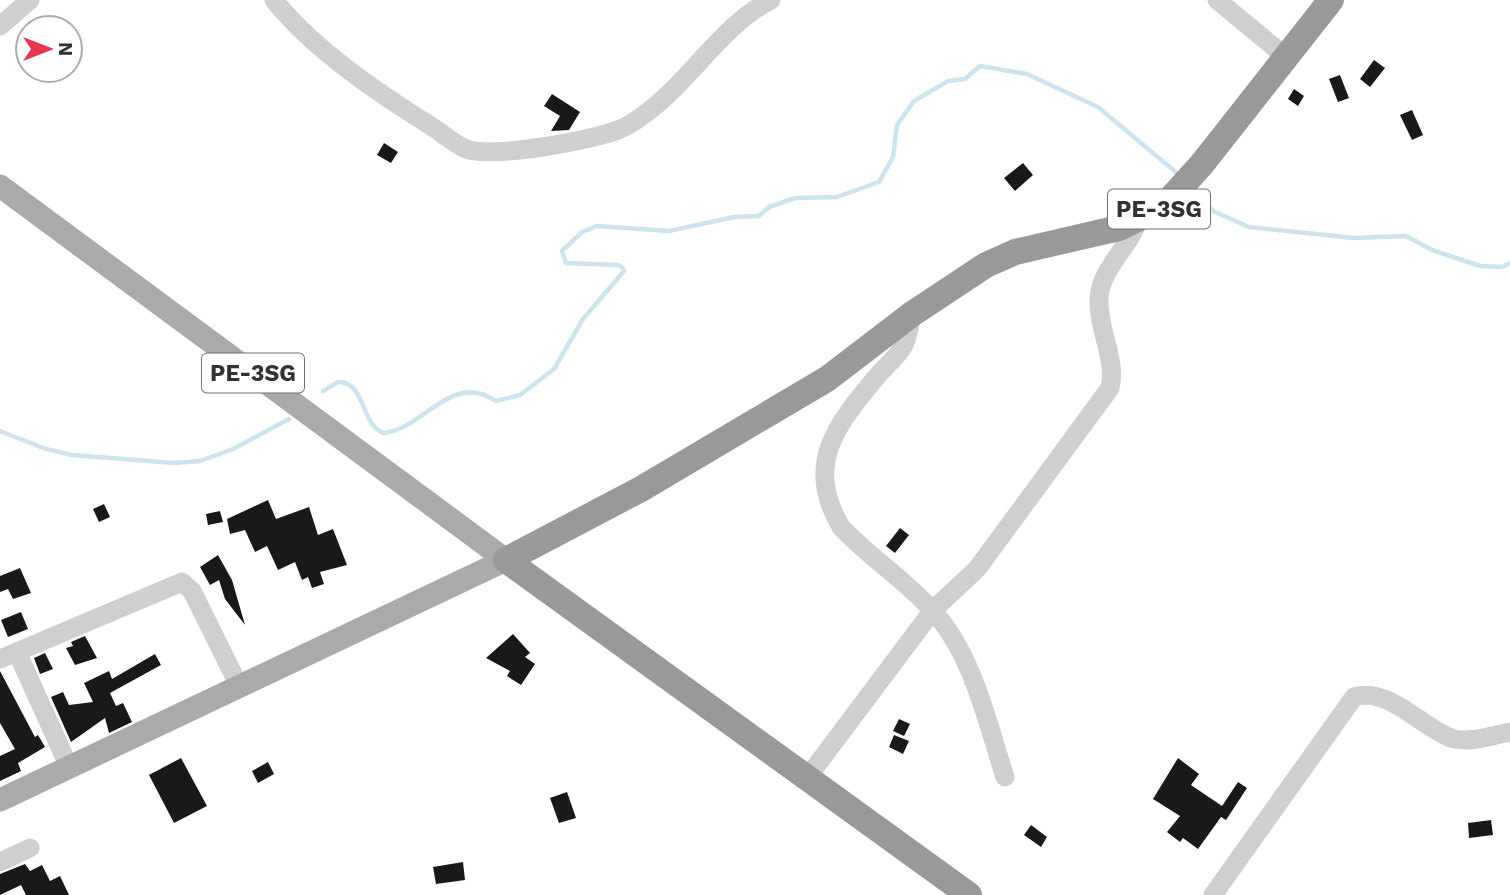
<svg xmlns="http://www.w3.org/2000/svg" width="1510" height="895" viewBox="0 0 1510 895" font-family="'Work Sans',sans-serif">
<rect width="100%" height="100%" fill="#fff"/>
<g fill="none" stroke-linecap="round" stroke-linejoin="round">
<g stroke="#cde3ee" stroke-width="4.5">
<path d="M1193,191L1213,211L1249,227L1354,238L1406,236L1432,250L1480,266L1502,267L1510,263"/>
<path d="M323,391L338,382C366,381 361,427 384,433C425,428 451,371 496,401L520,395L554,369L583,319L624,271L622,267L617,265L566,263L562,251L582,232L597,226L669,231L734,217L759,216L769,207L795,198L837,197L879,182L893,157L897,125L914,101L948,81L965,79L980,66L1027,74L1098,107L1178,174"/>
<path d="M0,431L46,449L72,455L174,463L200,461L233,449L289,419"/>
</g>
</g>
<g fill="#191919">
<path d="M1374,60L1385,68L1370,87L1360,79Z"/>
<path d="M1340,75L1349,98L1338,102L1329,79Z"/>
<path d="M1294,89L1304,96L1298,106L1288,99Z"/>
<path d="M552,94L580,112L569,130L551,131L560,116L544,106Z"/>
<path d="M1412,110L1423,135L1412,140L1400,115Z"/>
<path d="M384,143L398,152L391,163L377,155Z"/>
<path d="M1023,163L1033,175L1015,191L1004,178Z"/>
<path d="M268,500L276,519L309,507L318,535L333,529L347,565L320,572L324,584L312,588L308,577L302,580L295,562L278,570L267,546L255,552L245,530L230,534L227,519Z"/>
<path d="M104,504L110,517L99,522L93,509Z"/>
<path d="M220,511L223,522L208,525L206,514Z"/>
<path d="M900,528L909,535L895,553L886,546Z"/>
<path d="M218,555L232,580L245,625L225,599L219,580L210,585L200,567Z"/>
<path d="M20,568L31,593L13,599L8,589L0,592V576Z"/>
<path d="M21,612L28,629L8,637L1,620Z"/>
<path d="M513,634L530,653L525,657L535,664L521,685L507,676L510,671L486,658Z"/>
<path d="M85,636L97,658L75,665L66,648L73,646L71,642Z"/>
<path d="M45,653L53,669L40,674L34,658Z"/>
<path d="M155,654L161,665L110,693L116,706L123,703L132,722L109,733L105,718L71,742L51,697L63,692L69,705L93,702L84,683L109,671L112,679Z"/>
<path d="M0,671L35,737L38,735L45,747L18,763L21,771L0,781V756L15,749L0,723Z"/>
<path d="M899,719L910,724L904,736L893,731Z"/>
<path d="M894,735L909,741L903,754L889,747Z"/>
<path d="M181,758L207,806L174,823L149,775Z"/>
<path d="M1178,758L1199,774L1191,785L1222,806L1238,782L1247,788L1226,820L1221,817L1198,849L1183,838L1180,842L1167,832L1180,816L1153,799Z"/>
<path d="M268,762L274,774L258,783L252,771Z"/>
<path d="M567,792L576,818L559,823L550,798Z"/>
<path d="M1491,820L1493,835L1469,838L1468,823Z"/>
<path d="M1031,825L1047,837L1041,847L1024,835Z"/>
<path d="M463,862L465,880L436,884L433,867Z"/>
<path d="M25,864L30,871L42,865L50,881L60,876L69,895H26L21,885L0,895V874Z"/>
</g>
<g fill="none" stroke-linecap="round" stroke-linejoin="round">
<g stroke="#cfcfcf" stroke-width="19">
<path d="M274,0C313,49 378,93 431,126C442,133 454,144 466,149C494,159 590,140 618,130C628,126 637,120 645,114C689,82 724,23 771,0"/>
<path d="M1217,0L1286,57"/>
<path d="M0,26L30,0"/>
<path d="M912,314C910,324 908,337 904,345C898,356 887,365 879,374C838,423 803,463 841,527C869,557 905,580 932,610C973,654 987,722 1005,777"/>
<path d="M17,652L69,767"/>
<path d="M0,659L182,582L192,591L239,686"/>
<path d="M807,778L933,610L977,569L1110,388C1117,359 1097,328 1099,297C1102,267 1130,247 1138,220"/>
<path d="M0,862L30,848"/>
<path d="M1213,895L1354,697C1388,686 1421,727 1451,738C1469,744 1492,735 1510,732"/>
</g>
<path stroke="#aaa" stroke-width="23" d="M0,186L506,560L0,800"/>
<path stroke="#999" stroke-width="26" d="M969,895L506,560L641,489L827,379L912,314L986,265L1015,252L1119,228L1164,206L1202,164L1331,0"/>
</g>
<g text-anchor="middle" stroke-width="7" stroke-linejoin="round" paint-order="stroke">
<g fill="#fff" stroke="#707070" stroke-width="2">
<rect x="1108" y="189.5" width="102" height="39" rx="5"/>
<rect x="202" y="353.5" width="102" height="39" rx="5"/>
</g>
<g font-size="23" font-weight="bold" fill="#323232">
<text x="1159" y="217">PE-3SG</text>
<text x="253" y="381">PE-3SG</text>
</g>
</g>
<g transform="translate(49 49) rotate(90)"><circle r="33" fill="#ffffff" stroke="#adadad" stroke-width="2"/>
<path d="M0-5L12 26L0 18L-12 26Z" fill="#e9344e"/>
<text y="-10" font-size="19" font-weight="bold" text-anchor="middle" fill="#323232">N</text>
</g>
</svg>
